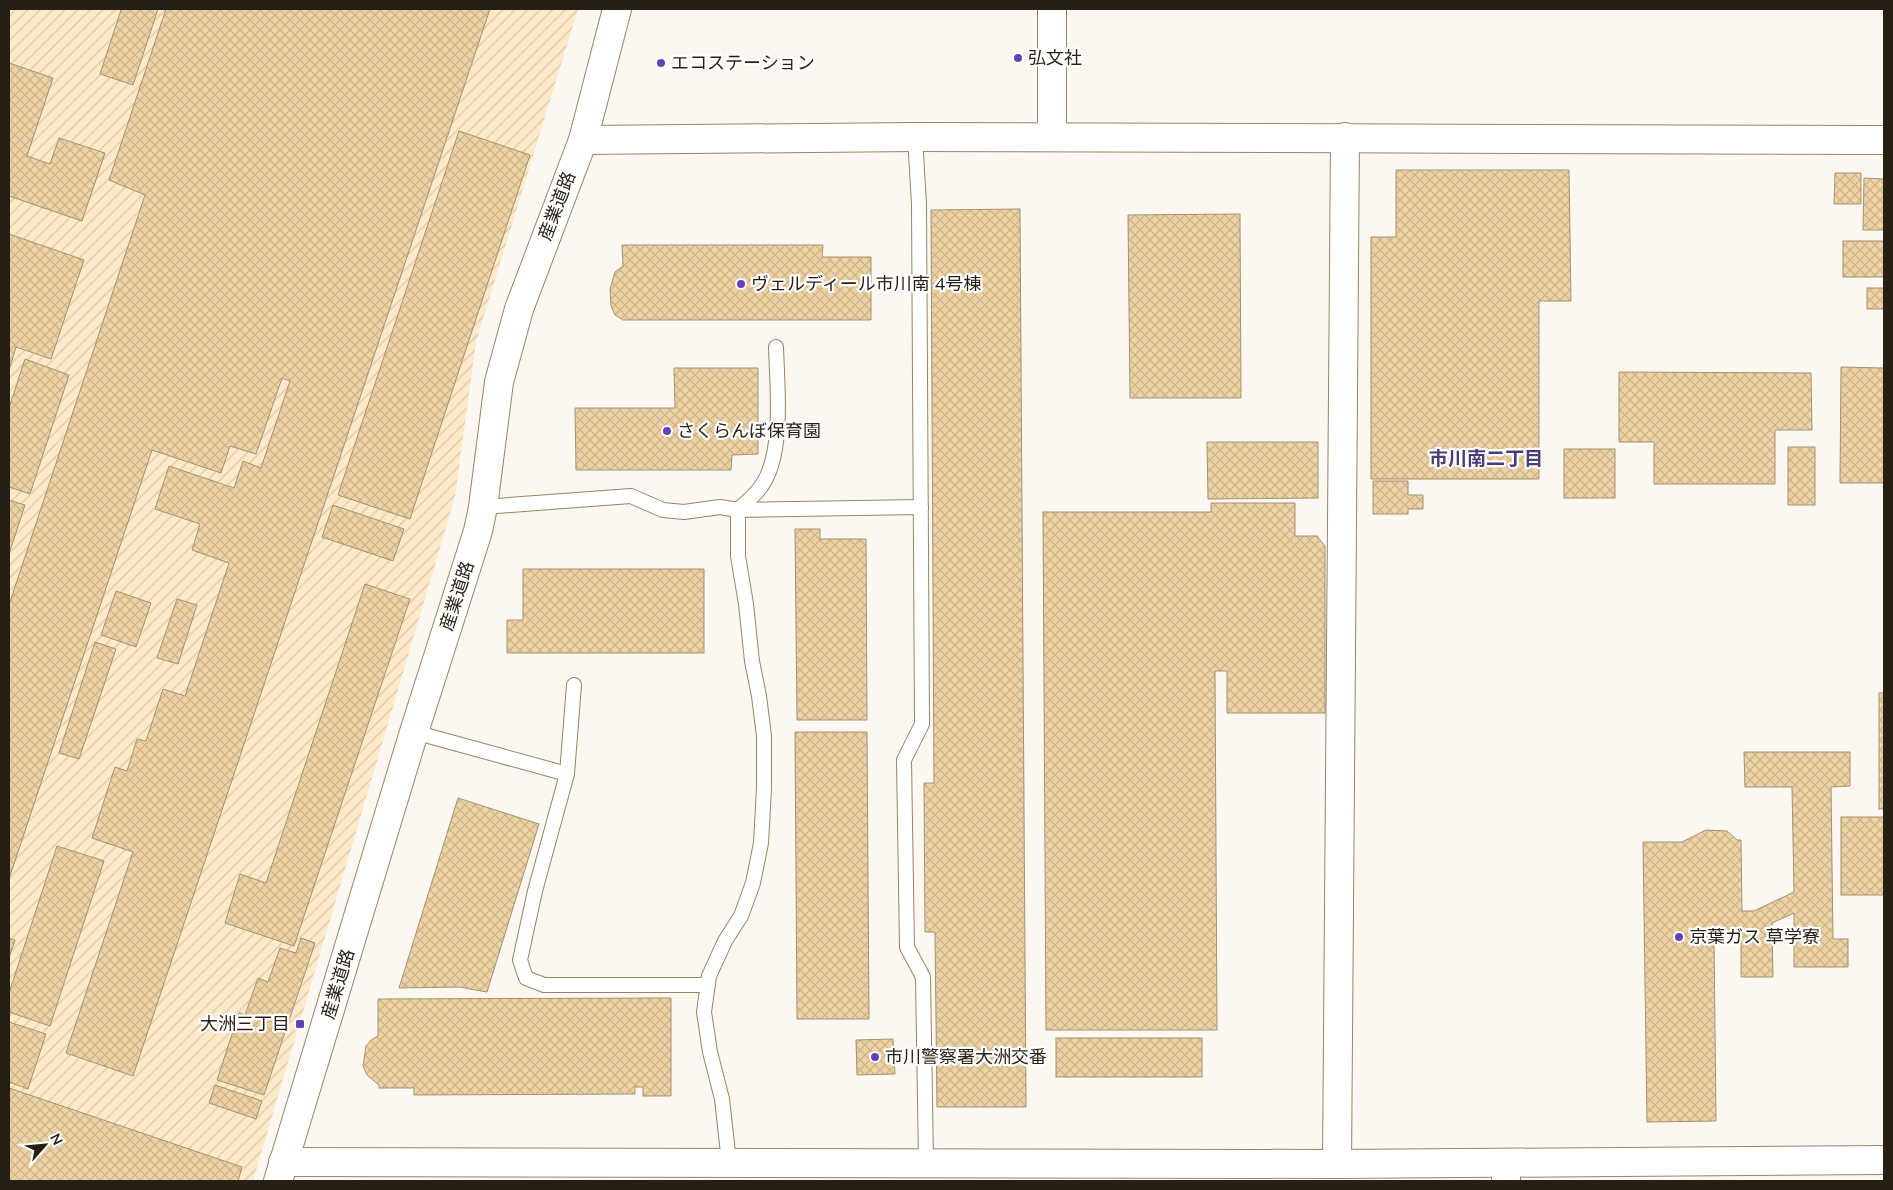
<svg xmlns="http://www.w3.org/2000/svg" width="1893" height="1190" viewBox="0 0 1893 1190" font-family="Mulish,'Noto Sans JP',sans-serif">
<defs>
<pattern id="industrial-furrows" width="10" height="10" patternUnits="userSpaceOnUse" patternTransform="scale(1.25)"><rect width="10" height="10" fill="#fdeac9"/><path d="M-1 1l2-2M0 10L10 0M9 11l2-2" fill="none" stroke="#d9c8ac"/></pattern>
<pattern id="building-cross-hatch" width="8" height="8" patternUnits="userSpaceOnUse" patternTransform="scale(1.25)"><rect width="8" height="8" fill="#edd2a3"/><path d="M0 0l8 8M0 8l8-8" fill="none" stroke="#cbb48b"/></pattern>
</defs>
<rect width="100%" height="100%" fill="#fcf8f1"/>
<path fill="url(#industrial-furrows)" d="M9,9H578L476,342L455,497L253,1181H9Z"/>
<g fill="url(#building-cross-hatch)" stroke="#a49272">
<path d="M118,9H158L133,85L100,74L121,10Z"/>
<path d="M166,9H490L133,1076L66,1053L133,852L92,838L115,767L127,771L137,739L146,741L163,689L185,696L229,563L192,550L200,524L155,509L169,466L234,488L243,461L261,468L290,381L282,378L256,454L230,446L221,473L152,450L9,879V605L145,195L109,180Z"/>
<path d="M9,63L53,78L27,156L50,164L59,138L105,153L82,221L9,196Z"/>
<path d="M459,131L530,155L410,519L338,495Z"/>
<path d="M1396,170H1569L1571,301H1539V479H1371V237H1396Z"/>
<path d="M1835,173H1861V204H1834Z"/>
<path d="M1864,178L1884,179V230H1863Z"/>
<path d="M1020,209L1026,1107H937L935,932H925L924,783H934L931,210Z"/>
<path d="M1240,214L1241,398H1130L1128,215Z"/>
<path d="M9,234L84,260L51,359L16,347L9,370Z"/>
<rect x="1843" y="241" width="41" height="36"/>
<path d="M622,245H823L822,257H871V320H623L615,315L611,306L610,289L615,272L623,266Z"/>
<rect x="1867" y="288" width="17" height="21"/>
<path d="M25,359L69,375L30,494L9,487V408Z"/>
<path d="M1841,367L1884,368V483H1840Z"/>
<path d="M674,368H758V454L732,455L731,470H576L575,408H675Z"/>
<path d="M1619,372L1811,373L1812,430H1775V484H1654V442H1619Z"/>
<path d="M1207,442H1318V498L1208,499Z"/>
<rect x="1788" y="447" width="27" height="58"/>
<rect x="1564" y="449" width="51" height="49"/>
<path d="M1373,481H1408V495H1423V509H1408V514H1373Z"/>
<path d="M9,500L25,505L9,554Z"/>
<path d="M1211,503H1295V536H1317L1325,546V713H1227V671H1215L1217,1030H1046L1043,512H1211Z"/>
<path d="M333,505L404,529L393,561L322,537Z"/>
<path d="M795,529H820V539H866L867,720H797Z"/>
<path d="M523,569H704V653H507V620H523Z"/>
<path d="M365,584L410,599L294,946L225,923L240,874L266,883Z"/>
<path d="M116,591L151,603L136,647L101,635Z"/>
<path d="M177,599L197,605L178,664L157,658Z"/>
<path d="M95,642L116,649L79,759L59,753Z"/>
<rect x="1879" y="693" width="5" height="116"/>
<path d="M795,732H867L869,1019H797Z"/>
<path d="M1744,752H1850V786L1831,787L1833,939H1848V967H1794V913L1772,923L1773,977H1741V934H1714L1716,1121L1647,1122L1643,842H1682L1706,830L1727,831L1737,840H1741L1742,911H1754L1794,892L1792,787H1745Z"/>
<path d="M458,798L539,824L487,992L459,987L399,988Z"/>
<rect x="1841" y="817" width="43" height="78"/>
<path d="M57,846L104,861L50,1026L9,1012V993Z"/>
<path d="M9,938L15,940L9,958Z"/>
<path d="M301,938L315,943L264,1095L217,1080L239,1013L245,1015L258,978L268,982L280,948L296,953Z"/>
<path d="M671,998V1096H643V1087H635V1094L414,1095V1088H379V1085L367,1075L363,1066L366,1046L371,1040L378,1036V999Z"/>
<path d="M9,1022L46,1034L28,1089L9,1082Z"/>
<rect x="1056" y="1038" width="146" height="39"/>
<path d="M893,1039L895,1074L857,1075L856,1040Z"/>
<path d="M215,1085L262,1101L256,1119L209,1103Z"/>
<path d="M9,1088L242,1167L238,1181H9Z"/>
</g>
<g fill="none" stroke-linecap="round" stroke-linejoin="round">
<g stroke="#968465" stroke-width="16">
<g id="service">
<path d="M915,137L919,204L922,724L904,760L907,947L923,977L926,1162"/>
<path d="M483,507L631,496L663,510L684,512L720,507L738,510L921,507"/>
<path d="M574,685L567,774L535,891L520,960L526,978L544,985H708"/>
<path d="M414,732L567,774"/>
<path d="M729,1162L722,1099L710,1052L704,1012L709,976L725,941L741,916L753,883L761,843L764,788V736L759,696L752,661L746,604L738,556V510C746,503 754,496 760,488C785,456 777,386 776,347"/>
</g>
</g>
<g stroke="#968465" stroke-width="30">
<g id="minor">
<path d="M1052,9V137"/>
<path d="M1337,1164L1345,137"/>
<path d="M1506,1181V1163"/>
</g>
</g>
<g stroke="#968465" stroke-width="30">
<g id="tertiary">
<path d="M583,140L915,137L1884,140"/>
<path d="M283,1162L1337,1164L1884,1160"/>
</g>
</g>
<g stroke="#968465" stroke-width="30">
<path id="secondary" d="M278,1181L414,732L478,531L483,507L499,382L519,309L583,140L617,9"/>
</g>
<use href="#service" stroke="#fff" stroke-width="14"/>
<use href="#minor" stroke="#fff" stroke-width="28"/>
<use href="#tertiary" stroke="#fff" stroke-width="28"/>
<use href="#secondary" stroke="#fff" stroke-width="28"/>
</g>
<g fill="#6441b9" stroke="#fff" stroke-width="2">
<circle cx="1018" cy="58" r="5"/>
<circle cx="661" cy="63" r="5"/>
<circle cx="741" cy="284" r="5"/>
<circle cx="667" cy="431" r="5"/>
<circle cx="1679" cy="937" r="5"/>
<rect x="295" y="1019" width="10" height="10" rx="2.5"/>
<circle cx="875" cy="1057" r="5"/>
</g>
<g text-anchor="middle" stroke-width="4.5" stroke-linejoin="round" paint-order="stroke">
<g font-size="18" fill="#271f13" stroke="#fff" text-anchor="start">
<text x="1028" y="64">弘文社</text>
<text x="671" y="69">エコステーション</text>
<text x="751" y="290">ヴェルディール市川南 4号棟</text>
<text x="677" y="437">さくらんぼ保育園</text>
<text x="1689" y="943">京葉ガス 草学寮</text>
<text x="290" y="1030" text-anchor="end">大洲三丁目</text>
<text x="885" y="1063">市川警察署大洲交番</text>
</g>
<g font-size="18" fill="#271f13" stroke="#fff">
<text transform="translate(557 206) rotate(-69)" y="6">産業道路</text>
<text transform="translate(457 596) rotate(-72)" y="6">産業道路</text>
<text transform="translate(338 984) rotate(-73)" y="6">産業道路</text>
</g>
<g font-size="19" font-weight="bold" fill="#493c78" stroke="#fff">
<text x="1486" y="465">市川南二丁目</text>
</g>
</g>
<rect width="1893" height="1190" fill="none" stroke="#271f13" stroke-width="20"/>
<g transform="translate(45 1145) rotate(63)" stroke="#ffffff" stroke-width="4" paint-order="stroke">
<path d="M0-4L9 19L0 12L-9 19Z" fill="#271f13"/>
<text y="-8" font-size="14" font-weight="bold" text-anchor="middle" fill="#271f13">N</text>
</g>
</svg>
